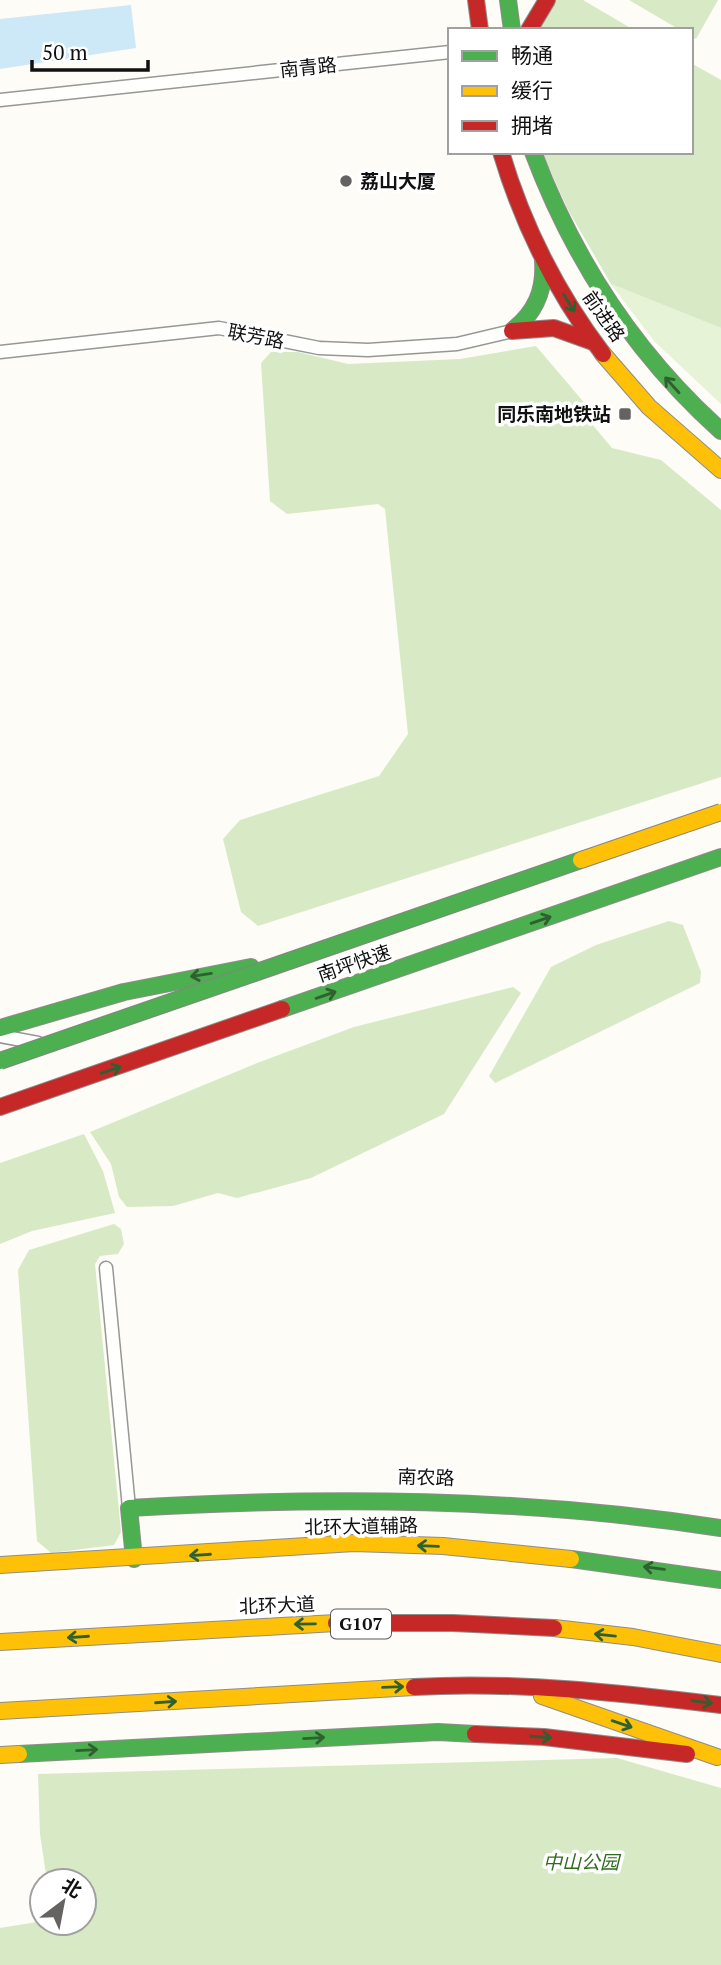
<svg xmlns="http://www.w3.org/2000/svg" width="721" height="1965" viewBox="0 0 721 1965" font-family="'PT Serif','Noto Sans SC',serif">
<rect width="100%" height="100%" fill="#fdfcf7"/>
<path fill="#e7f3d7" d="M611,284L721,328V404L654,341Z"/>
<g fill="#d8eac5">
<path d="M555,0H583L634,30H538Z"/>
<path d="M629,0H718L696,39L691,36V30H680Z"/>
<path d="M691,63L721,80V328L611,284L567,208L542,152H691Z"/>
<path d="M536,346L587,406L581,411L612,448L661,460L721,510V777L258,926L241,912L223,839L240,820L379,776L408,734L385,509L378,504L287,514L270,501L261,363L271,352H298L348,364L460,359Z"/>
<path d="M669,921L683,925L701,972L700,983L495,1083L489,1076L551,967L596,945Z"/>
<path d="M513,987L521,993L444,1114L311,1178L237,1198L218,1193L173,1206L127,1207L119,1197L111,1164L90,1132L257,1063L354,1027Z"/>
<path d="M84,1134L103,1171L115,1213L32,1231L0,1244V1163Z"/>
<path d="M114,1224L121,1229L124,1244L118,1254L100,1256L95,1264L121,1532L114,1545L51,1553L37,1541L18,1270L29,1250Z"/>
<path d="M617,1758L721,1788V1965H0V1928L37,1922L42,1911V1923H84V1881H47L40,1834L38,1774Z"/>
</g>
<path fill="#cde8f7" d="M131,5L136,48L0,69V19Z"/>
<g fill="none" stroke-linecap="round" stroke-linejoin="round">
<g stroke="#979795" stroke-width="15">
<g id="street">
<path d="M0,100L450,52"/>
<path d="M0,352L219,328L319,348L368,350L457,344L512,331"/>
<path d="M0,1036L38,1043"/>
<path d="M106,1268L129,1508"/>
</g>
</g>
<g stroke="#8e8d8b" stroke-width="18">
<g id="fast">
<path d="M508,0L512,30"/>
<path d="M533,152C574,261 634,353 721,431"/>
<path d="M513,330C536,312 545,290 543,261"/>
<path d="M282,1009L721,857"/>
<path d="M0,1028L124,992L251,967"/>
<path d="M134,1559L129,1508C328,1496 524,1498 721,1528"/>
<path d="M571,1559L721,1580"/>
<path d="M19,1754L438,1732L475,1734"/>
</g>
</g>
<g stroke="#8e8d8b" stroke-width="18">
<g id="slow">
<path d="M603,354L649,407L721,470"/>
<path d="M0,1565L354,1543L443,1546L571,1559"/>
<path d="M554,1628L633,1637L721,1654"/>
<path d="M0,1642L336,1623"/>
<path d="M542,1696L717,1757"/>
<path d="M0,1711L414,1687"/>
<path d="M0,1755L19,1754"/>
</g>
</g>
<g stroke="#8e8d8b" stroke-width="18">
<g id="jam">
<path d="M476,0L480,30"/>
<path d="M529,30L547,0"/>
<path d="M501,152C523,226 556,292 603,354"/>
<path d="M512,331L554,328L593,342"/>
<path d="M0,1107L282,1009"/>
<path d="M336,1623H453L554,1628"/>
<path d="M414,1687C516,1681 620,1693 721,1705"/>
<path d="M475,1734L544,1737L687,1754"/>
</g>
</g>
<use href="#street" stroke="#fffffe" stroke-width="12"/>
<use href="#fast" stroke="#4caf50" stroke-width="16"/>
<use href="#slow" stroke="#ffc107" stroke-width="16"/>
<use href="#jam" stroke="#c62828" stroke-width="16"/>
<g stroke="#858482" stroke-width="18" stroke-linecap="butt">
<path id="fast-bridge" d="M0,1061L581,860"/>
</g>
<g stroke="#858482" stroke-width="18" stroke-linecap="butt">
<path id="slow-bridge" d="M581,860L721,812"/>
</g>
<use href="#fast-bridge" stroke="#4caf50" stroke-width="16"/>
<use href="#slow-bridge" stroke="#ffc107" stroke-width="16"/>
</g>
<defs><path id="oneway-shaft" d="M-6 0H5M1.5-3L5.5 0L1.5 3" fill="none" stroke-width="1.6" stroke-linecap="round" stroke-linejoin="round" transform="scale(1.75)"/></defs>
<g stroke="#2e6030">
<use href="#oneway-shaft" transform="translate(569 303) rotate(58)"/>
<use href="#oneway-shaft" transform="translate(672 385) rotate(-132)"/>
<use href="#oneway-shaft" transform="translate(541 920) rotate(-19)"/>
<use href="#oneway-shaft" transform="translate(201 975) rotate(171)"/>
<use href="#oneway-shaft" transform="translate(326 995) rotate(-19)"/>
<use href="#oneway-shaft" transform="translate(111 1070) rotate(-19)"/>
<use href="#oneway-shaft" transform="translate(428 1546) rotate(-178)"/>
<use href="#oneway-shaft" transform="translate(200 1555) rotate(176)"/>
<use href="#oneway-shaft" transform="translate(654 1568) rotate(-173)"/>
<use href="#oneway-shaft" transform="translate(305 1624) rotate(179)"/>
<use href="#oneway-shaft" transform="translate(605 1635) rotate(-174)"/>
<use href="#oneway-shaft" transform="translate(78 1637) rotate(176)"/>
<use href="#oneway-shaft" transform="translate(393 1687) rotate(-2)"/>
<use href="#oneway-shaft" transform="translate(166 1702) rotate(-4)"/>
<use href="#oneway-shaft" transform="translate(702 1702) rotate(8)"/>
<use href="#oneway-shaft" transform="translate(622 1724) rotate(19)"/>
<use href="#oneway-shaft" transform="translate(541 1737) rotate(4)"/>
<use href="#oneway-shaft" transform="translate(314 1738) rotate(-3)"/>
<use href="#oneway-shaft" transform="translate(87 1750) rotate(-3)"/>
</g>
<g fill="#646362" stroke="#fff" stroke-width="2.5">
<circle cx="346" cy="181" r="7"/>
<rect x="618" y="407" width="14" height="14" rx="3.5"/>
</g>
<g text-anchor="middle" stroke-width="7" stroke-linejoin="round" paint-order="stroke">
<rect fill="#fff" stroke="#585858" stroke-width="2" x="331" y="1609.5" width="60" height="29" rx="5"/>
<g font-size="18" font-weight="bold" fill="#111">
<text x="361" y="1630">G107</text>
</g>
<g font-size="19" fill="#111" stroke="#fff">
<text transform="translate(308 67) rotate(-6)" y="7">南青路</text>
<text transform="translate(604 316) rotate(55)" y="7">前进路</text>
<text transform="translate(256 336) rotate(11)" y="7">联芳路</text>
<text transform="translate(354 963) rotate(-19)" y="7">南坪快速</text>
<text transform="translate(426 1477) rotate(2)" y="7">南农路</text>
<text transform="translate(361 1526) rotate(-1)" y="7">北环大道辅路</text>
<text transform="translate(277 1605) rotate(-2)" y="7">北环大道</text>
</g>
<g font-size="19" font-weight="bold" fill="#111" stroke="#fff" text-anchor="start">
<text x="360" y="188">荔山大厦</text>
<text x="611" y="421" text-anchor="end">同乐南地铁站</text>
</g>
<g font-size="19" font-style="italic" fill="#2f6b1f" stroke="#fff">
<text x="581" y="1869">中山公园</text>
</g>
</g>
<rect x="448" y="28" width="245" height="126" fill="#ffffff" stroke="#a0a0a0" stroke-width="2"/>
<rect x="462" y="51" width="35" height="10" fill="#4caf50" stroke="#a0a0a0" stroke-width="2"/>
<text x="511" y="63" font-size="21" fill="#111111">畅通</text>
<rect x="462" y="86" width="35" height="10" fill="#ffc107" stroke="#a0a0a0" stroke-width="2"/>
<text x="511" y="98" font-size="21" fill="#111111">缓行</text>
<rect x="462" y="121" width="35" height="10" fill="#c62828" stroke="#a0a0a0" stroke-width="2"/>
<text x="511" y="133" font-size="21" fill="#111111">拥堵</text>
<g transform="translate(63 1902) rotate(32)"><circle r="33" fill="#ffffff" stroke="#a0a0a0" stroke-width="2"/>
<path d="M0-5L12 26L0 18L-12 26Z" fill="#646362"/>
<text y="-10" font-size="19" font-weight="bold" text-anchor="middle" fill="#111111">北</text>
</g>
<path d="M32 60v10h116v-10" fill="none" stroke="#111111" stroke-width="3.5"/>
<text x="42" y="60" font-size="21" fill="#111111" stroke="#ffffff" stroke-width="5" paint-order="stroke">50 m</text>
</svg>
